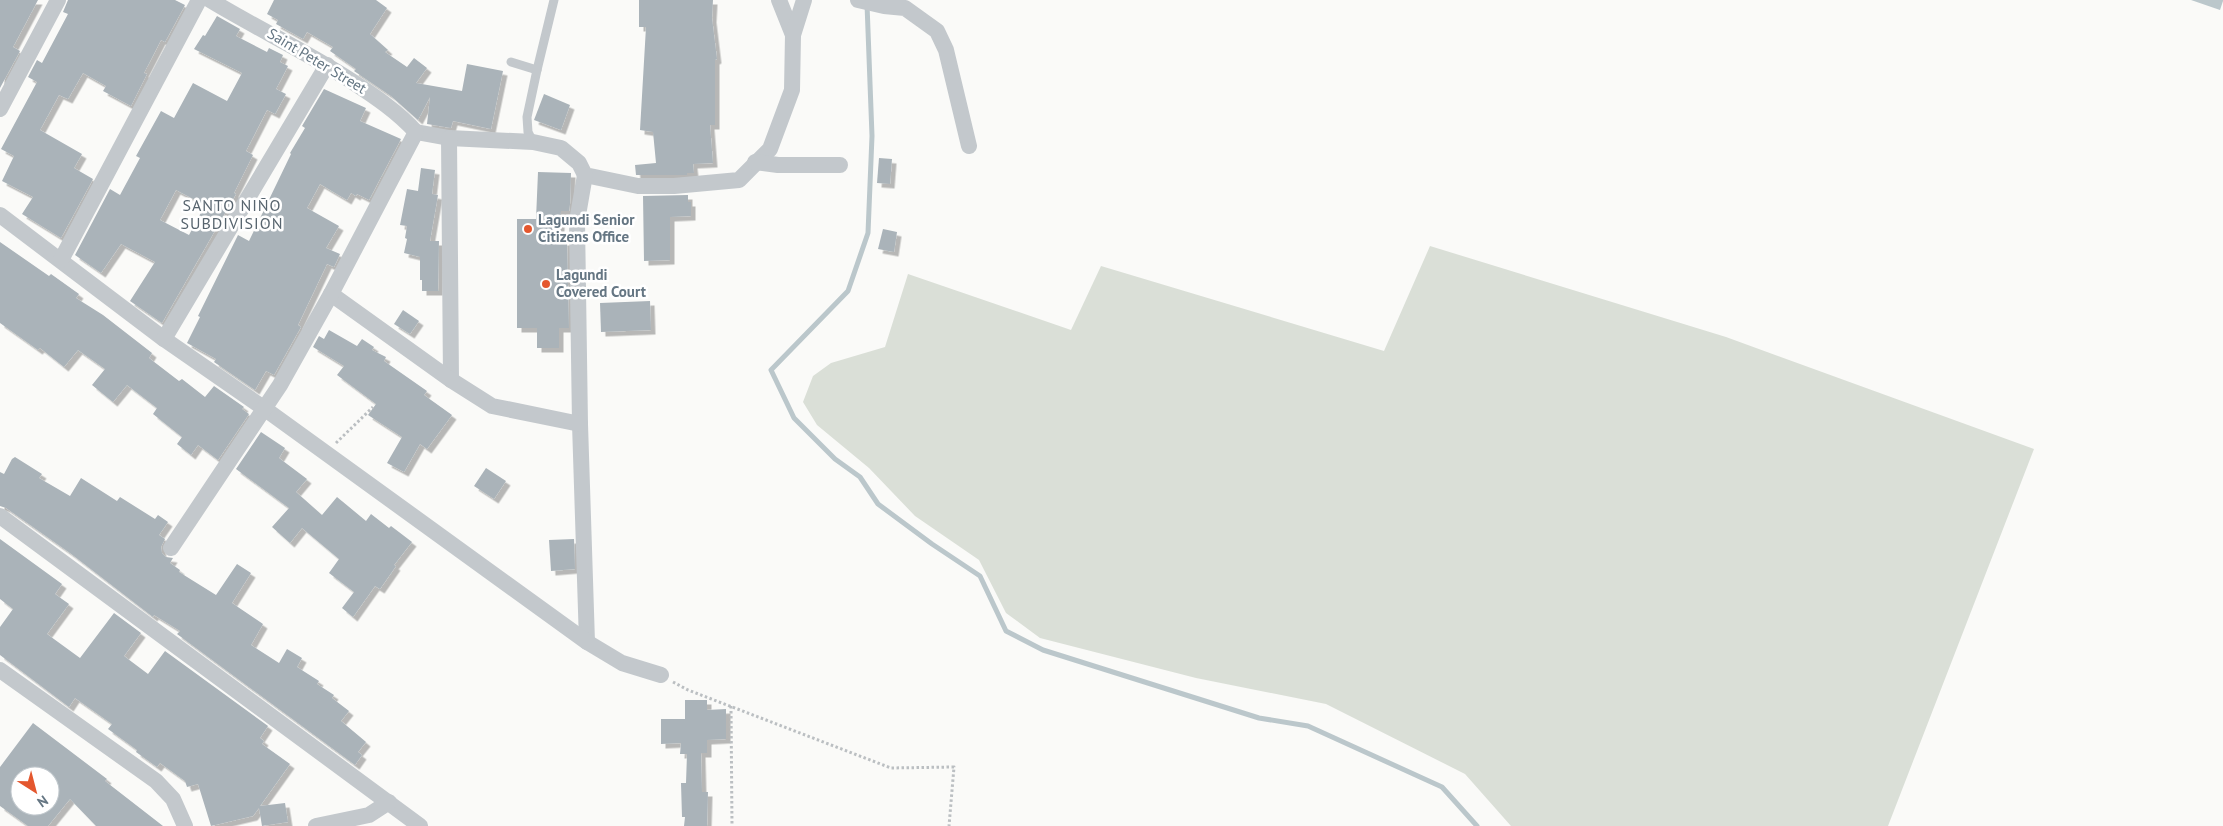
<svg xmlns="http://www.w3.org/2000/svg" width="2223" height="826" viewBox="0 0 2223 826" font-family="'PT Sans',sans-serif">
<defs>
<filter id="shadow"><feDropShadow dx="4.5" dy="4.5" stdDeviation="0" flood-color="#0004"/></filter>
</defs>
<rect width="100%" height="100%" fill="#fafaf8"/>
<path fill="#dadfd7" d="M1430,246L1726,337L2034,449L1888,826H1511L1465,774L1326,704L1196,678L1040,638L1006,613L979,560L915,516L869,468L817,425L803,402L813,376L831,363L885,347L908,274L1071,330L1101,266L1384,351Z"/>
<path fill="#bbc7cb" d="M2191,0H2223V1L2220,10Z"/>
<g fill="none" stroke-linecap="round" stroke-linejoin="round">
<path stroke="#bbc7cb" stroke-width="5" d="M867,4L872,136L868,233L848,291L771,370L794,418L835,459L860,477L878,504L932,544L980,576L1006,631L1043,650L1259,718L1308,726L1442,787L1477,826"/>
</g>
<g fill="#aab3b9" fill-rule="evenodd" filter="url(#shadow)">
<path d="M0,0H38L13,47L20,51L0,88Z"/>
<path d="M68,0H175L185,5L165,42L161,40L144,73L147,74L131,106L103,91L106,86L83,73L68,99L59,95L40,130L82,154L74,168L93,179L61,238L22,214L33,197L2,181L14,156L1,149L37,82L28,77L37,60L42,63L68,14L63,12Z"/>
<path d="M274,0H376L387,8L370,34L388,50L385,52L407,67L414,58L427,68L416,83L462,91L467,64L503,71L491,129L453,121L451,128L427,124L430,97L418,120L391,96L354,71L356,69L330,51L333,47L307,32L303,39L276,24L278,20L267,14Z"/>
<path d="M639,0H713L712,18L717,59L715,60V125H710L713,163L693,164L694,173H687V175H636L635,165L656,163L653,132L640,130L646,27H639Z"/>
<path d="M217,16L240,29L236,36L267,52L269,48L283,55L280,62L288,66L276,89L286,94L275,114L267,110L246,151L253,155L234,193L236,194L162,323L130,301L155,262L121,244L101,273L75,255L110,189L120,195L140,158L136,156L161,111L174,118L193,83L227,101L242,73L194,49L203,35L205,36ZM176,190L205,205L189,235L160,220Z"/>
<path d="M324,89L366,108L360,121L401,139L369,200L357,194L356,196L351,193L347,200L320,184L307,208L339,226L326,248L340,254L334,267L327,264L298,325L301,327L274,375L266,371L255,390L214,362L216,359L187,343L200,317L198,316L238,235L249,241L291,154L290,153L305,128L302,126Z"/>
<path d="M544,94L570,105L561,130L534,120Z"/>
<path d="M879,158L892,159L890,184L877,183Z"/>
<path d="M421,168L435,170L432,194L438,195L430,241H439L438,291H422V280H420V257L404,253L407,239L405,238L407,226L400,225L407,189L418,191Z"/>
<path d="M538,172L571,173L570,204L569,211H561L559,241H567L569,328H559V348H537V328H517V219H536Z"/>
<path d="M688,195V202H691V216L670,217V260L644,261L643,196Z"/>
<path d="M883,229L897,232L894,252L878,249Z"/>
<path d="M0,242L49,276L51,274L79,294L76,298L103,315L152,353L149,358L179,381L182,379L205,397L214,386L244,407L242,409L249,414L218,460L198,445L191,455L177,444L182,437L153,414L157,408L127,385L113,402L92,385L105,369L78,350L64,367L40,348L38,350L0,323Z"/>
<path d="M650,301L651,330L601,332L600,303Z"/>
<path d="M403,310L419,321L410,334L394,324Z"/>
<path d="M329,330L357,346L362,339L374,347L372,350L386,357L384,361L427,391L424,395L452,415L427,449L420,444L404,472L387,463L402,437L368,415L376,404L337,375L344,366L313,347L319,336L324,339Z"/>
<path d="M261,432L285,448L279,458L307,479L296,492L322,515L337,497L366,521L371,514L389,528L391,526L412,542L394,565L396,566L380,589L375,586L353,617L342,608L354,592L329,573L339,559L302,528L290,543L272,527L289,508L236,469Z"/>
<path d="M15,457L42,474L39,478L70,496L81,478L117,501L120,497L155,519L158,515L168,522L159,535L165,539L161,547L162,553L166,557L173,558L170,563L180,570L179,572L216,595L237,564L251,573L232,603L263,624L251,645L279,663L287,649L302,658L297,667L319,681L317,684L334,695L332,698L349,711L341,721L366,742L358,752L362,755L355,765L177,634L180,631L154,615L153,617L70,553L6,508L0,506V472L4,474L12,459Z"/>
<path d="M486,468L506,481L494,499L474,486Z"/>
<path d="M0,539L62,584L55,594L69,604L47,634L80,658L114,613L141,633L124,656L148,674L165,651L268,726L260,738L264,741L262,744L290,764L260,806L285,803L288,822L262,826L259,808L253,816L211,826L198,784L187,787L185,781L160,763L157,767L136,752L137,750L108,729L112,724L75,698L69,707L0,655V627L13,609L0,599Z"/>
<path d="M574,539L575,569L551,571L549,540Z"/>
<path d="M685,700H707V710L726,709V739L707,740V753H701L702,792H708L707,826H684L685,817H682L681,783H686L687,754H680L681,743L661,744V719H685Z"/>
<path d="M33,723L107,779L105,781L163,826H96L70,799L48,826H28L0,806V767ZM20,776H50V806H20Z"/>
</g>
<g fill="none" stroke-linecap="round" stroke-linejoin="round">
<g stroke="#bbbfc2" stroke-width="3" stroke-dasharray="2.5 2.5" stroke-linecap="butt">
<path d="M336,443L373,407"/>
<path d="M673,682L688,690L891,768L954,767L949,826"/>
<path d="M731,706L732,826"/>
</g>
<g stroke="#c3c8cc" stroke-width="9">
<path d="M511,62L537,70"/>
<path d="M533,142L528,132L527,117L537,70L554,0"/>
</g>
<g stroke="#c3c8cc" stroke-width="16">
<path d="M210,0C256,28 305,51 350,80C374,96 397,111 416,132"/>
<path d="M779,0L793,35"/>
<path d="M858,0L884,6L905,8L937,31L946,50L969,146"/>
<path d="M0,109L58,0"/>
<path d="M416,132L449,138L533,142L561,148L579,163L585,175L638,186H674L739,180L770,149L792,90L793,35L804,0"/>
<path d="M449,138L451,380"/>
<path d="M755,162L778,165H840"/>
<path d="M585,175L577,221L580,424L587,642"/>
<path d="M0,215L164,339L265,409L587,642L622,663L661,675"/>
<path d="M61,260L199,0"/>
<path d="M331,294L451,380L492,406L580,424"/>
<path d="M164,339L327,65"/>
<path d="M0,516L420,826"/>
<path d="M171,548L280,385L331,294L416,132"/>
<path d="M0,670L156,781L173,799L185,826"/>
<path d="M316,826L369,815L389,802"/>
</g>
</g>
<g fill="#e4572e" stroke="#fff" stroke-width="2">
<circle cx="528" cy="229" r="5"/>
<circle cx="546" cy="284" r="5"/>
</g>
<g text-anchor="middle" stroke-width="5" stroke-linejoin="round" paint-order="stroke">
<g font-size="15" fill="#657683" stroke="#fff">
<text transform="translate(317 61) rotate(31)" y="5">Saint Peter Street</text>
</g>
<g font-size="15" font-weight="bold" fill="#657683" stroke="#fff" text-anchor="start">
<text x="538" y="225">Lagundi Senior<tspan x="538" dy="17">Citizens Office</tspan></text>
<text x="556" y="280">Lagundi<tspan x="556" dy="17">Covered Court</tspan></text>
</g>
<g font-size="16" letter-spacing="1" fill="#57646e" stroke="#fff">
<text x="232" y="211">SANTO NIÑO<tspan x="232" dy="18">SUBDIVISION</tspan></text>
</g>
</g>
<g transform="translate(35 791) rotate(144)"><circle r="24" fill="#ffffff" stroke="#c1c8cd"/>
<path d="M0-4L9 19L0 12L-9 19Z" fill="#e4572e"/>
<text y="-8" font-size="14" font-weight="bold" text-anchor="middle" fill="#657683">N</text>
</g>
</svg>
